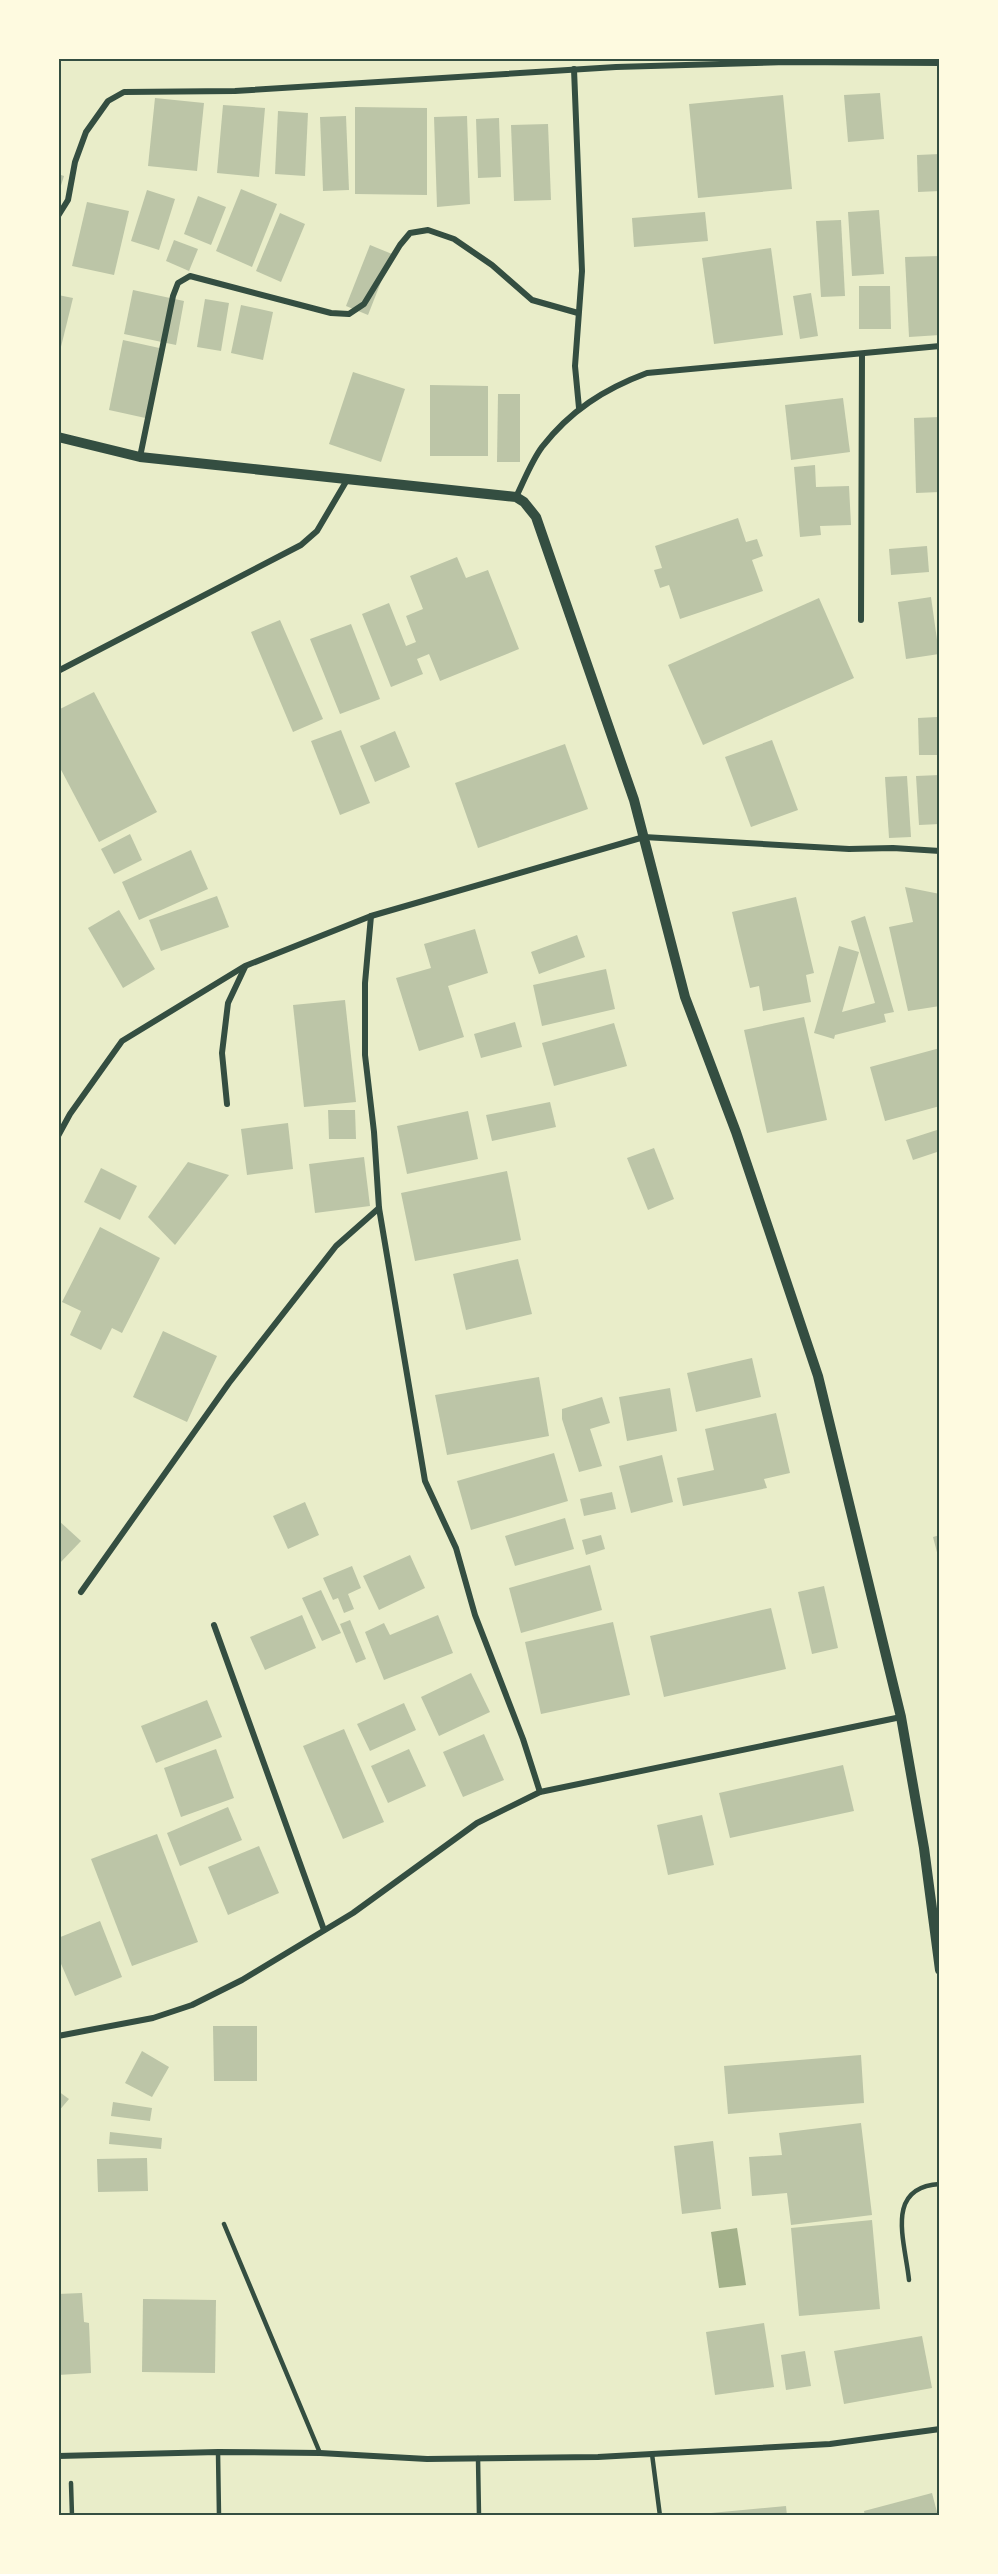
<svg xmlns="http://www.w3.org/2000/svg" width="998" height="2574" viewBox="0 0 998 2574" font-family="Arial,sans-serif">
<rect width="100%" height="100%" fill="#e9edc9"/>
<path fill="#a3b18a" d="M737,2228L746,2285L719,2288L711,2232Z"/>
<g fill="#bcc5a7">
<path d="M880,93L884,139L848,142L844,95Z"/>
<path d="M783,95L792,189L698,198L689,104Z"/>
<path d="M155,98L204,103L197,171L148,166Z"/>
<path d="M223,105L265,108L259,177L217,173Z"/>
<path d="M355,107L427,108V195L355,194Z"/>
<path d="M278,111L308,113L305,176L275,174Z"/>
<path d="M346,116L349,190L323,191L320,117Z"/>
<path d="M467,116L470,204L437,207L434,117Z"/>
<path d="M499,118L501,177L478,178L476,119Z"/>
<path d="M548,124L551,200L514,201L511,125Z"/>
<path d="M940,154V191L918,192L917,155Z"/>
<path d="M58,174L64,176L59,192H58Z"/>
<path d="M241,189L277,204L252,267L216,251Z"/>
<path d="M147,190L175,199L159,250L131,241Z"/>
<path d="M198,196L226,207L211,245L184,234Z"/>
<path d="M87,202L129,211L114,275L72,266Z"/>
<path d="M879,210L884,274L852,276L848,212Z"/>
<path d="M705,212L708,241L634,247L632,218Z"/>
<path d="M280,213L305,224L281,282L256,271Z"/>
<path d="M841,220L845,296L821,297L816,221Z"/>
<path d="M174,240L198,249L189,271L166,261Z"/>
<path d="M370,245L392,254L368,315L346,306Z"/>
<path d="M771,248L783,335L714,344L702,258Z"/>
<path d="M940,256V335L909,337L905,257Z"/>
<path d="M859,286H890L891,329H859Z"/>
<path d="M133,290L184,301L176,345L124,334Z"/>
<path d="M811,293L818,336L800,339L793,296Z"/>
<path d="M58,295L73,298L59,355H58Z"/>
<path d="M205,299L229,303L221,351L197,347Z"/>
<path d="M241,305L273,312L263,360L231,353Z"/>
<path d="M123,340L164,349L150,419L109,410Z"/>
<path d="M353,372L405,389L381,462L329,444Z"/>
<path d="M430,385L488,386V456H430Z"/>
<path d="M498,394H520V462H497Z"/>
<path d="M843,398L850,452L791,460L785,405Z"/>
<path d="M940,417V492L916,493L914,418Z"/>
<path d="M815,465L816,487L849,486L851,525L820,526L821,535L800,537L794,467Z"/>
<path d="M738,518L746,542L757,539L763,556L752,560L763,591L680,619L669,585L660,588L654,570L662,568L655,546Z"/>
<path d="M927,546L929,572L891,575L889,549Z"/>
<path d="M457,557L466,578L488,570L519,649L440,681L429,654L417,659L423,674L391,687L362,614L389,603L406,646L416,642L406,616L423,609L410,576Z"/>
<path d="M931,597L939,654L906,659L898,602Z"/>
<path d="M819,598L854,678L703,745L668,665Z"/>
<path d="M280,620L323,719L293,732L251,632Z"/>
<path d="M351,624L380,699L340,714L310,639Z"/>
<path d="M94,692L157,812L99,842L58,764V710Z"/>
<path d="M937,717L938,755H919L918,718Z"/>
<path d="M341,730L370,803L340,815L311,741Z"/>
<path d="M395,731L410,767L375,782L360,746Z"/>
<path d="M772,740L798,810L751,827L725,757Z"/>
<path d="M565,744L588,809L478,848L455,783Z"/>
<path d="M940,775V824L919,825L916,776Z"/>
<path d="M907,776L911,837L889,838L885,777Z"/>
<path d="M130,834L142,860L114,874L101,849Z"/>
<path d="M191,850L208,889L139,920L122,882Z"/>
<path d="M905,887L940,894V1006L908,1011L889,927L913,922Z"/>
<path d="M217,896L229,927L161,951L149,920Z"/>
<path d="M796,897L814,973L806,975L811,1002L763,1011L759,986L750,988L732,912Z"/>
<path d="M119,910L155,969L123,988L88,928Z"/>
<path d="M865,916L894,1012L884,1014L886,1022L835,1035L834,1039L814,1033L839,946L859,952L842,1012L875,1003L851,921Z"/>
<path d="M475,929L488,973L448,986L464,1037L419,1051L396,978L431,968L424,944Z"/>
<path d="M577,935L585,957L539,974L531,952Z"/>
<path d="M606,969L615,1009L542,1026L533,985Z"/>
<path d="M345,1000L356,1102L304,1107L293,1005Z"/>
<path d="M804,1017L827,1120L767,1133L744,1030Z"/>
<path d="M515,1022L522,1047L481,1058L474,1034Z"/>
<path d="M614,1023L627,1066L554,1086L542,1043Z"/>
<path d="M940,1048V1106L885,1121L870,1067Z"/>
<path d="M550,1102L556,1127L492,1141L486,1115Z"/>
<path d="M328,1110H355L356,1139H329Z"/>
<path d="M468,1111L478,1159L407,1174L397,1126Z"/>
<path d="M288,1123L293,1169L247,1175L241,1129Z"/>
<path d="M940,1129V1151L913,1160L906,1140Z"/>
<path d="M654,1148L674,1199L648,1210L627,1158Z"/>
<path d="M364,1157L370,1206L315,1213L309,1164Z"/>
<path d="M188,1162L229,1175L175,1245L148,1217Z"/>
<path d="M101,1168L137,1186L120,1220L84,1202Z"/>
<path d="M507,1171L521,1240L415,1261L401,1193Z"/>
<path d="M100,1227L160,1258L122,1333L112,1328L101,1350L70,1335L81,1311L62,1302Z"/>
<path d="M518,1259L532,1314L466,1330L453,1274Z"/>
<path d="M163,1331L217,1356L187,1422L133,1397Z"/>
<path d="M752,1358L761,1397L696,1412L687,1373Z"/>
<path d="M539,1377L549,1436L447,1455L435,1395Z"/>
<path d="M670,1388L677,1431L627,1441L619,1397Z"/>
<path d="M602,1397L610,1423L590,1429L602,1466L579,1472L562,1419V1409Z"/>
<path d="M776,1413L790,1473L764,1479L767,1488L683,1506L677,1478L714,1470L705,1429Z"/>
<path d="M554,1453L568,1501L471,1530L457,1481Z"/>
<path d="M662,1455L673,1502L631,1513L619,1466Z"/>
<path d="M612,1492L616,1509L584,1516L580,1499Z"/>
<path d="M305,1502L319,1535L288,1549L273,1516Z"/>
<path d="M565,1518L574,1549L515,1566L505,1536Z"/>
<path d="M58,1520L81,1541L58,1565Z"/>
<path d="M601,1535L605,1549L586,1555L582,1540Z"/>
<path d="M940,1535V1560H939L933,1537Z"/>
<path d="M410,1555L425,1588L379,1610L363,1576Z"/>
<path d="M590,1565L602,1610L521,1633L509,1588Z"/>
<path d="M352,1566L361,1588L348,1594L354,1609L344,1613L338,1598L333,1600L323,1578Z"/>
<path d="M824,1586L838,1648L812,1654L798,1592Z"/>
<path d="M321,1590L341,1633L322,1641L302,1598Z"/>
<path d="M771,1608L786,1669L664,1697L650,1636Z"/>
<path d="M302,1615L316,1648L265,1670L250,1637Z"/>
<path d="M438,1615L453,1653L384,1680L365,1632L384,1623L390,1635Z"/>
<path d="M350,1620L366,1659L356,1663L340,1624Z"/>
<path d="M613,1622L630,1695L541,1714L525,1642Z"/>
<path d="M471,1673L490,1712L439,1736L421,1697Z"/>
<path d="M207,1700L222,1737L156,1763L141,1726Z"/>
<path d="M404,1703L416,1730L370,1751L357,1724Z"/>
<path d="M344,1729L384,1822L343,1839L303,1746Z"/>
<path d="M484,1734L504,1780L463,1797L443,1752Z"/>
<path d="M216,1749L234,1798L181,1817L164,1768Z"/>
<path d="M409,1749L426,1786L388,1803L371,1766Z"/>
<path d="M843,1765L854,1811L730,1838L719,1793Z"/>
<path d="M228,1807L242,1840L180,1866L167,1833Z"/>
<path d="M702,1815L714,1865L668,1875L657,1825Z"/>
<path d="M157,1834L198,1942L132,1966L91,1859Z"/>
<path d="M259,1846L279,1893L228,1915L208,1867Z"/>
<path d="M100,1921L122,1977L75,1996L58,1957V1938Z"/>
<path d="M213,2026H257V2081H214Z"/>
<path d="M142,2051L169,2067L152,2097L125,2083Z"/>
<path d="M861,2055L864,2103L728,2114L724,2066Z"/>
<path d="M58,2091L69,2099L58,2112Z"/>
<path d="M113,2102L152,2108L150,2121L111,2116Z"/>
<path d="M861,2123L872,2215L791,2225L787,2193L752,2196L749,2157L782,2155L779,2133Z"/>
<path d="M110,2132L162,2138L161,2149L109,2144Z"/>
<path d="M713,2141L721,2209L682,2214L674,2146Z"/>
<path d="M147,2158L148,2191L98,2192L97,2159Z"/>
<path d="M872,2220L880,2309L799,2316L791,2228Z"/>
<path d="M82,2293L84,2322L89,2323L91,2373L58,2375V2294Z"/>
<path d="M143,2299L216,2300L215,2373L142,2372Z"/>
<path d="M764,2323L774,2387L715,2395L706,2332Z"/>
<path d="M922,2336L932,2388L844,2404L834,2351Z"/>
<path d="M805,2351L811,2386L786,2390L781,2355Z"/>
<path d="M932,2493L938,2516H865L864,2511Z"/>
<path d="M786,2506L787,2516H711V2513Z"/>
</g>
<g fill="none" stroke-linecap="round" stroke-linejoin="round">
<g stroke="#344e41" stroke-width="4.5">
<path d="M224,2224L320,2453"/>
<path d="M909,2280C905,2241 884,2187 940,2184"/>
<path d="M218,2452L219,2516"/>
<path d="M652,2454L660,2516"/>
<path d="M478,2458L479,2516"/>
<path d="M71,2483L72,2516"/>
</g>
<g stroke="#344e41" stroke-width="6">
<path d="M574,69L582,271L575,366L579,408"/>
<path d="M58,216L68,200L75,162L86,132L108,101L124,92L235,91L616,67L787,62L940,63"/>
<path d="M140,457L173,296L178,283L190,276L331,313L349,314L364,304L400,245L410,233L428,230L454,239L492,265L532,300L578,313"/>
<path d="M516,497C524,481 531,462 542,447C570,411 604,389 647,373L940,346"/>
<path d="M861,620L862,354"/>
<path d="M58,671L301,545L317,531L347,480"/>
<path d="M371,916L365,983V1055L374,1132L379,1208L425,1481L456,1548L475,1615L523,1739L540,1792"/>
<path d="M227,1104L222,1053L228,1003L245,967"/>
<path d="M58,1136L70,1114L122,1041L245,966L371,916L644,837L849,849L893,848L940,851"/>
<path d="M81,1592L229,1383L336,1246L379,1208"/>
<path d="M214,1625L324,1930"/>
<path d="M58,2036L153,2018L192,2005L242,1980L353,1913L477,1823L540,1792L901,1717"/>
<path d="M58,2456L218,2452L320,2453L427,2459L598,2457L830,2444L940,2429"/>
</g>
<path stroke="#344e41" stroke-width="10" d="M58,437L140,457L516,497L524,502L536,517L634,800L685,997L736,1132L818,1376L901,1717L924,1848L940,1970"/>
</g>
<rect width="998" height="2574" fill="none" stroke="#fefae0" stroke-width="120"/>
<rect x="60" y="60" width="878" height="2454" fill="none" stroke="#344e41" stroke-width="2"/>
</svg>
